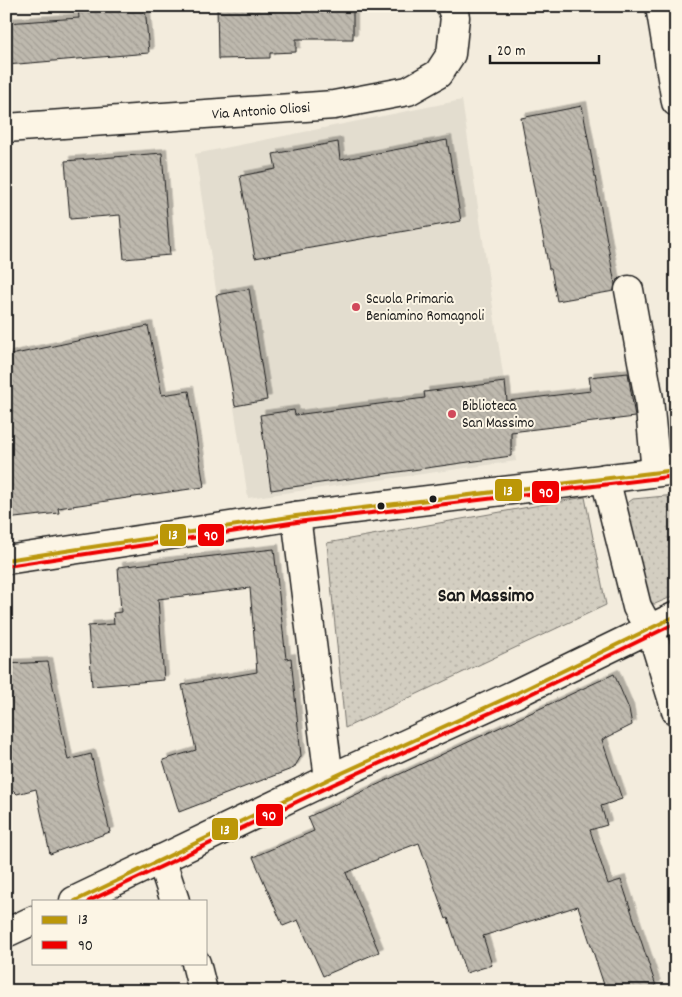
<svg xmlns="http://www.w3.org/2000/svg" width="682" height="997" viewBox="0 0 682 997" font-family="Dekko,sans-serif">
<defs>
<pattern id="grass-dots" width="8" height="8" patternUnits="userSpaceOnUse" patternTransform="scale(1.25)"><rect width="8" height="8" fill="#d3cec1"/><path d="M2 2h.1M6 6h.1" fill="none" stroke="#b5b0a5" stroke-width="1.8" stroke-linecap="round"/></pattern>
<pattern id="building-back-hatch" width="6" height="6" patternUnits="userSpaceOnUse" patternTransform="scale(1.25)"><rect width="6" height="6" fill="#beb9ae"/><path d="M-1 5l2 2M0 0l6 6M5-1l2 2" fill="none" stroke="#a39e95"/></pattern>
<filter id="shadow"><feDropShadow dx="4.5" dy="-4.5" stdDeviation="0" flood-color="#0004"/></filter>
</defs>
<rect width="100%" height="100%" fill="#f3ecdd"/>
<filter id="ink" filterUnits="userSpaceOnUse"><feTurbulence type="fractalNoise" baseFrequency=".02" numOctaves="2"/><feDisplacementMap in="SourceGraphic" scale="10" xChannelSelector="R" yChannelSelector="G"/><feConvolveMatrix kernelMatrix="1 2 1 2 8 2 1 2 1" color-interpolation-filters="sRGB"/></filter>
<g filter="url(#ink)">
<path fill="#e3ddcf" d="M462,100L516,461L248,498L195,154Z"/>
<g fill="url(#grass-dots)" stroke="#78756e">
<path d="M676,495V595L655,604L647,603L624,512L626,504L633,499Z"/>
<path d="M585,497L606,605L345,728L327,543Z"/>
</g>
<g fill="url(#building-back-hatch)" stroke="#1c1c1c" filter="url(#shadow)">
<path d="M78,6H145L149,53L6,65V23L79,18Z"/>
<path d="M217,6H353V39H296V52L270,53V58L218,59Z"/>
<path d="M582,106L615,284L614,291L557,301L551,269H549L521,118Z"/>
<path d="M447,140L461,221L255,258L240,176L276,169L273,154L338,142L340,160Z"/>
<path d="M162,153L170,255L124,259L120,215L70,219L65,161Z"/>
<path d="M249,289L267,400L235,406L216,295Z"/>
<path d="M148,326L162,395L189,391L204,487L58,508L59,513L6,519V356Z"/>
<path d="M628,373L635,417L511,432V456L271,490L260,415L294,410L295,415L425,398L424,392L505,382L507,401L591,391L589,377Z"/>
<path d="M274,549L286,659L291,658L301,756L294,768L179,812L163,760L196,750L182,685L257,672L250,588L158,599L164,680L92,686L88,626L114,624L113,613L121,612L118,567Z"/>
<path d="M48,662L68,760L91,754L110,832L50,854L36,789L17,794L6,783V664Z"/>
<path d="M614,674L629,709L632,725L602,740L622,799L601,806L607,825L590,830L608,884L621,880L656,986L640,991H606L578,906L483,936L492,965L466,973L448,918L446,919L419,843L392,853L346,873L379,952L323,976L298,920L283,926L253,857L314,831L308,817Z"/>
</g>
<g fill="none" stroke-linecap="round" stroke-linejoin="round">
<g stroke="#1c1c1c" stroke-width="31">
<g id="street">
<path d="M660,6L676,102"/>
<path d="M6,128L334,105L408,91L438,74L451,54L455,17L451,6"/>
<path d="M629,290L649,399L656,472"/>
<path d="M605,478L637,607L649,629"/>
<path d="M296,516L329,779"/>
<path d="M161,859L175,901"/>
<path d="M196,963L203,991"/>
</g>
</g>
<g stroke="#1c1c1c" stroke-width="31">
<g id="secondary">
<path d="M6,560L296,516L676,470"/>
<path d="M649,629L656,646L676,711"/>
<path d="M74,901L329,779L513,695L676,616"/>
<path d="M6,933L34,920"/>
</g>
</g>
<use href="#street" stroke="#fcf5e5" stroke-width="28"/>
<use href="#secondary" stroke="#fcf5e5" stroke-width="28"/>
<g stroke="#fcf5e5" stroke-width="8">
<g id="bus-1">
<path d="M6,560L296,516L676,470"/>
<path d="M75,901L329,779L513,695L676,616"/>
</g>
</g>
<g stroke="#fcf5e5" stroke-width="8">
<g id="bus-2">
<path d="M7,566L297,522L676,476"/>
<path d="M89,901L332,785L516,701L676,623"/>
</g>
</g>
<use href="#bus-1" stroke="#bb9708" stroke-width="4"/>
<use href="#bus-2" stroke="#e00" stroke-width="4"/>
</g>
</g>
<g fill="#d1495b" stroke="#fcf5e5" stroke-width="2">
<circle cx="356" cy="307" r="5"/>
<circle cx="452" cy="414" r="5"/>
</g>
<g fill="#1c1c1c" stroke="#fcf5e5" stroke-width="2">
<circle cx="433" cy="499" r="4.5"/>
<circle cx="381" cy="506" r="4.5"/>
</g>
<g text-anchor="middle" stroke-width="4" stroke-linejoin="round" paint-order="stroke">
<g font-size="15" fill="#1c1c1c" stroke="#fcf5e5">
<text transform="translate(261 110) rotate(-4)" y="5">Via Antonio Oliosi</text>
</g>
<g font-size="15" fill="#1c1c1c" stroke="#fcf5e5" text-anchor="start">
<text x="366" y="303">Scuola Primaria<tspan x="366" dy="17">Beniamino Romagnoli</tspan></text>
<text x="462" y="410">Biblioteca<tspan x="462" dy="17">San Massimo</tspan></text>
</g>
<g font-size="20" font-weight="bold" fill="#1c1c1c" stroke="#fcf5e5">
<text x="486" y="601">San Massimo</text>
</g>
</g>
<g stroke="#fcf5e5" stroke-width="2">
<rect x="494" y="478" width="29" height="24" rx="5" fill="#bb9708"/>
<rect x="531" y="480" width="29" height="24" rx="5" fill="#e00"/>
<rect x="159" y="523" width="28" height="24" rx="5" fill="#bb9708"/>
<rect x="197" y="523" width="28" height="24" rx="5" fill="#e00"/>
<rect x="255" y="803" width="29" height="24" rx="5" fill="#e00"/>
<rect x="211" y="817" width="28" height="24" rx="5" fill="#bb9708"/>
</g>
<g font-size="14" text-anchor="middle" font-weight="bold" fill="#fff">
<text x="508" y="495">13</text>
<text x="546" y="497">90</text>
<text x="173" y="539">13</text>
<text x="211" y="540">90</text>
<text x="269" y="820">90</text>
<text x="225" y="834">13</text>
</g>
<rect width="682" height="997" fill="none" stroke="#fcf5e5" stroke-width="25"/>
<rect x="12" y="12" width="657" height="972" fill="none" stroke="#1c1c1c" stroke-width="2" filter="url(#ink)"/>
<rect x="32" y="900" width="175" height="65" fill="#fcf5e5" stroke="#a29e95"/>
<rect x="42" y="916" width="25" height="8" fill="#bb9708" stroke="#a29e95"/>
<text x="78" y="924" font-size="15" fill="#1c1c1c">13</text>
<rect x="42" y="941" width="25" height="8" fill="#ee0000" stroke="#a29e95"/>
<text x="78" y="950" font-size="15" fill="#1c1c1c">90</text>
<path d="M490 55v8h109v-8" fill="none" stroke="#1c1c1c" stroke-width="2.5"/>
<text x="497" y="55" font-size="15" fill="#1c1c1c" stroke="#fcf5e5" stroke-width="4" paint-order="stroke">20 m</text>
</svg>
